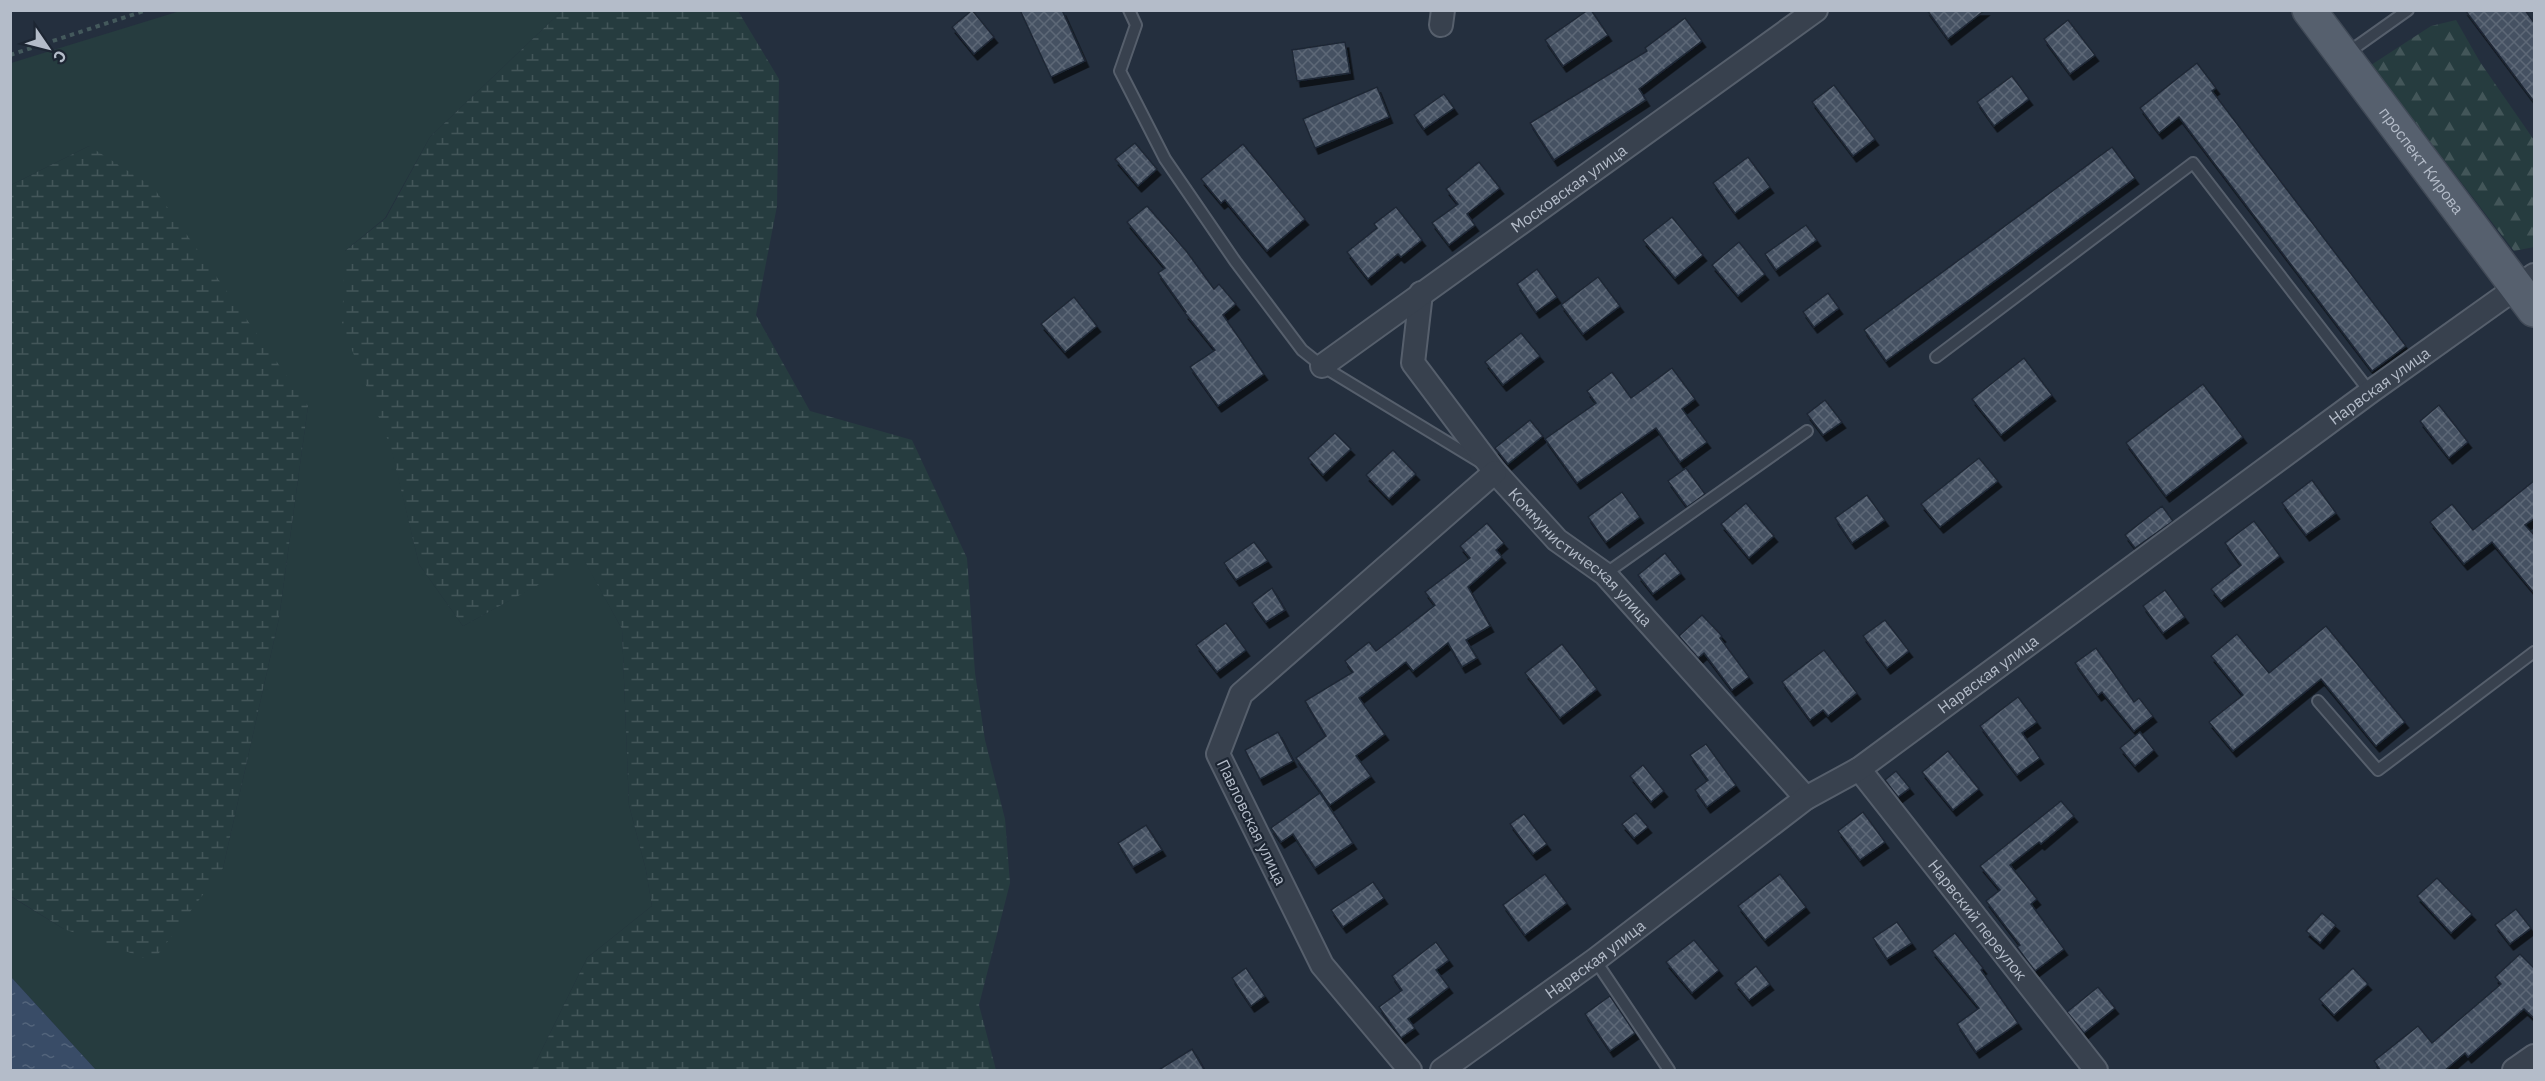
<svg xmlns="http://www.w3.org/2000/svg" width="2545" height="1081" viewBox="0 0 2545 1081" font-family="'IBM Plex Sans',sans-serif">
<defs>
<pattern id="forest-firs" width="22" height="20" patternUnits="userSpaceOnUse" patternTransform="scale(1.5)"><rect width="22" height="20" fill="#263c3f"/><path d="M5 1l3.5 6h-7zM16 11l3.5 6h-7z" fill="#435659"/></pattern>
<pattern id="wetland-marsh" width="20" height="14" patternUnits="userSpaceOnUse" patternTransform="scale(1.5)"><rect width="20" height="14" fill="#263c3f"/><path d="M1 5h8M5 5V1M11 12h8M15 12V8" fill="none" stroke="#435659"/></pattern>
<pattern id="water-ripples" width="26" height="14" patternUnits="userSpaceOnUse" patternTransform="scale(1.5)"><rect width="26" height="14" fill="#394c67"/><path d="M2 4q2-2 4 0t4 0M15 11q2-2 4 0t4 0" fill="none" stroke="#53647b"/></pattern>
<pattern id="building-cross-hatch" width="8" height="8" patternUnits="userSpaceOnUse" patternTransform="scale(1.5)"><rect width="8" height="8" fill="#455162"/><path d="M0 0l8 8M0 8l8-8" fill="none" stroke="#5d6877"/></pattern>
<filter id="shadow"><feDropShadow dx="3.5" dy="6" stdDeviation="0" flood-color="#0009"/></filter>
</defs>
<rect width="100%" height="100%" fill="#242f3e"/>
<path fill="#263c3f" d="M180,11H562L430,137L385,218L345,251L419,564L463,626L584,559L622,629L629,805L646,870L652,906L587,958L532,1070H96L11,977L10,896L64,929L223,868L279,618L308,406L89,146L11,185V63Z"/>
<path fill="url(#forest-firs)" d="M2456,20L2480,62L2534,140V247L2514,251L2371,65L2431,26Z"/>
<g fill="url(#wetland-marsh)">
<path d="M562,11H738L779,79L777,206L756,315L810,411L912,440L967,558L975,673L985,740L1005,819L1010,883L979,1005L996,1070H532L587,958L652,906L646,870L629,805L622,629L584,560L463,626L419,564L391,448L342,325L345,251L386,218L430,137Z"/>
<path d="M89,146L153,187L308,406L279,618L223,868L153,961L64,929L11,896V185Z"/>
</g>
<path fill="url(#water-ripples)" d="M11,977L96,1070H11Z"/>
<g fill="url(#building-cross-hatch)" stroke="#1f2835" stroke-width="1.5" filter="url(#shadow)">
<path d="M972,10L994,37L974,54L952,27Z"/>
<path d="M1020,10H1062L1085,61L1051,77Z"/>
<path d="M1588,10H1591L1608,35L1563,66L1545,40Z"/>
<path d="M1927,10H1985L1948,39Z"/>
<path d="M2465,10H2525L2535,24V103Z"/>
<path d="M1685,18L1702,41L1639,89L1646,100L1554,160L1530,123L1647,51L1645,48Z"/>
<path d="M2068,20L2095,55L2070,74L2044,39Z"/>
<path d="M1345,42L1350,73L1297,81L1292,50Z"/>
<path d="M2197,63L2216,88L2212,91L2406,346L2372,371L2179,117L2159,133L2140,108Z"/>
<path d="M2012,76L2029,99L1994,126L1977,102Z"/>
<path d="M1834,85L1875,139L1853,156L1812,102Z"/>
<path d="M1377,87L1389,117L1315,148L1303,119Z"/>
<path d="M1444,94L1454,108L1424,129L1414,115Z"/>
<path d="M1135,143L1157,169L1138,186L1115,159Z"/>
<path d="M1243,144L1305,219L1267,251L1225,200L1221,203L1201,179Z"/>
<path d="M2112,147L2135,178L1886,361L1864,330Z"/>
<path d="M1748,157L1770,187L1735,213L1713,183Z"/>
<path d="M1479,162L1500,188L1467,214L1475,225L1449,245L1432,223L1458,204L1446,189Z"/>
<path d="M1147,206L1187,252L1214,289L1219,284L1236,304L1223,315L1264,374L1218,406L1190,367L1215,350L1185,313L1186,312L1158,273L1165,268L1127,222Z"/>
<path d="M1396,207L1422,240L1401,257L1398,254L1368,279L1347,252L1377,228L1374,224Z"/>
<path d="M1672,217L1703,255L1675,278L1643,240Z"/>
<path d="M1806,225L1817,240L1776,270L1765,254Z"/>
<path d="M1739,242L1765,274L1738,296L1712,265Z"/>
<path d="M1537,269L1557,297L1536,312L1517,284Z"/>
<path d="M1598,277L1620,306L1583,334L1561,305Z"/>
<path d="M1828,293L1839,308L1814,327L1803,312Z"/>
<path d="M1074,297L1097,326L1065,352L1041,324Z"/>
<path d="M1521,333L1540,356L1503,385L1485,362Z"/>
<path d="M2024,358L2052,395L2001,435L1972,399Z"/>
<path d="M1672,368L1695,399L1682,409L1707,442L1680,462L1656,428L1577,483L1545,439L1596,403L1587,391L1612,372L1631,398Z"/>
<path d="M2203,384L2243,437L2166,496L2126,443Z"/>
<path d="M1825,400L1842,422L1823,435L1807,414Z"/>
<path d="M2439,405L2468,442L2449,458L2420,421Z"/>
<path d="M1530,420L1543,436L1508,464L1495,448Z"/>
<path d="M1335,433L1351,449L1323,475L1308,458Z"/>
<path d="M1393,450L1416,474L1389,499L1366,475Z"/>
<path d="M1979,458L1998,481L1940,527L1921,504Z"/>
<path d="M1686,468L1705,494L1687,507L1668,481Z"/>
<path d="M2312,480L2336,513L2306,535L2282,503Z"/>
<path d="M2535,480V518L2525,525L2535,536V594L2492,542L2464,564L2430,522L2452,504L2473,530Z"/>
<path d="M1622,492L1640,517L1606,542L1588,517Z"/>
<path d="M1867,495L1885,520L1852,543L1835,518Z"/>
<path d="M1746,503L1774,536L1749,558L1721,524Z"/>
<path d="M2162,506L2173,521L2135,548L2125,535Z"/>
<path d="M2254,521L2280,556L2221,601L2211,589L2241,565L2225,543Z"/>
<path d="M1487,523L1504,543L1496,550L1502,557L1468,587L1490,626L1466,640L1477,658L1462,667L1448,643L1413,671L1406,662L1359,698L1385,734L1356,756L1371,776L1330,805L1296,758L1326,736L1305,701L1353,672L1345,661L1369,642L1376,651L1435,605L1425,592L1470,558L1460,546Z"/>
<path d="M1254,542L1268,561L1236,580L1224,563Z"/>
<path d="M1665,553L1681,573L1653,594L1638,575Z"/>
<path d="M1272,588L1285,610L1266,622L1252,603Z"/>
<path d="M2165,590L2185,617L2163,633L2143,606Z"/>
<path d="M1702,615L1722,636L1720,638L1749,677L1732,690L1704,653L1698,658L1679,636Z"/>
<path d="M1885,620L1909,651L1887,668L1863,636Z"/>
<path d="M1226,623L1246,650L1217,672L1196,645Z"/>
<path d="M2326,626L2405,722L2376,746L2321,679L2233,751L2209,722L2243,695L2211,656L2237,634L2269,673Z"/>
<path d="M1562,644L1597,689L1560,718L1525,673Z"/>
<path d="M2096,648L2134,702L2139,698L2153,716L2134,731L2102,692L2098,695L2075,663Z"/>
<path d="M1824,650L1857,693L1828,716L1823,710L1810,720L1782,682Z"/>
<path d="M2018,697L2037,722L2022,733L2040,758L2017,775L1980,726Z"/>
<path d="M1278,732L1293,761L1260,779L1245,750Z"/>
<path d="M2140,732L2154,750L2135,766L2120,748Z"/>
<path d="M1706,744L1736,785L1707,807L1695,790L1708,780L1690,755Z"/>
<path d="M1948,751L1979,789L1953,810L1922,772Z"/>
<path d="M1643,765L1664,791L1651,802L1630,776Z"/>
<path d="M1896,771L1910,788L1898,797L1885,780Z"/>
<path d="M1320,793L1353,843L1315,868L1293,834L1281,842L1271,828Z"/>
<path d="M2061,801L2074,816L2041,844L2039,842L2010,865L2037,899L2031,904L2064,949L2035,971L2017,947L2020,945L1986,901L2000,890L1980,866Z"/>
<path d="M1863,812L1885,842L1860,860L1838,831Z"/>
<path d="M1636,813L1648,827L1634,838L1622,824Z"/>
<path d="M1524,814L1547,844L1533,854L1510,824Z"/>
<path d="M1146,825L1162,850L1133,867L1118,843Z"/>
<path d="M1545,874L1567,903L1525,935L1503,905Z"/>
<path d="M1780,874L1806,907L1765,940L1738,906Z"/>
<path d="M2437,878L2472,914L2451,933L2417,896Z"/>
<path d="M1373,882L1384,898L1343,927L1331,910Z"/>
<path d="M2516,909L2531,928L2510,944L2495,925Z"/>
<path d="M2322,913L2336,925L2320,943L2306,931Z"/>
<path d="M1897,922L1912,943L1887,959L1873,938Z"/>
<path d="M1955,933L1983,968L1981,970L2018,1023L1976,1052L1957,1024L1979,1008L1932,951Z"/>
<path d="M1694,940L1719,970L1692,993L1666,962Z"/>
<path d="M1436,942L1449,960L1436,970L1449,987L1408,1019L1415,1028L1401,1038L1379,1007L1402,990L1392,976Z"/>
<path d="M2520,954L2535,969V1019L2524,1009L2468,1057L2465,1053L2444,1071H2381L2374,1061L2418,1026L2432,1043L2501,984L2495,977Z"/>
<path d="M1756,966L1770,984L1749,1000L1735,983Z"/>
<path d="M1246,968L1265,996L1251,1006L1232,978Z"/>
<path d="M2353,968L2368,984L2334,1015L2319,999Z"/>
<path d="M2098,987L2115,1008L2084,1033L2067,1012Z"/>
<path d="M1610,996L1635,1033L1610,1051L1585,1014Z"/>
<path d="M1192,1049L1205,1071H1157Z"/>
</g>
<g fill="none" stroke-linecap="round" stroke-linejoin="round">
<g stroke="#565f6c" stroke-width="14">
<g id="service">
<path d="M1129,10L1136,25L1120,71L1165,159L1235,261L1302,350L1322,366L1480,462"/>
<path d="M2346,54L2408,10"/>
<path d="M1936,357L2193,163L2370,392"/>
<path d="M1605,574L1807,431"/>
<path d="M2318,701L2378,770L2534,652"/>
<path d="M1595,960L1669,1070"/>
</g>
</g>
<g stroke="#565f6c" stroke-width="26">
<g id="minor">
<path d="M1441,25L1443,10"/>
<path id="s1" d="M1421,293L1413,363L1495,472L1557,540L1605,574L1806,798"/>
<path id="s2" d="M1322,366L1816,10"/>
<path id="s3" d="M1859,769L2096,1070"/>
<path d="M1410,1070L1322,965L1218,754L1241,694L1495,472"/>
<path id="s4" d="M1442,1070L1595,960L1806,798L1859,769L2370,392L2534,275"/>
<path d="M2514,1070L2534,1056"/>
</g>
</g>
<g stroke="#414a57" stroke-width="36">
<g id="primary">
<path id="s5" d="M2309,10L2534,310"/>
</g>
</g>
<path stroke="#44595c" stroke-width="4" stroke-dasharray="4.5 4.5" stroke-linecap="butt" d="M10,55L147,10"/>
<use href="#service" stroke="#38414e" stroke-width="10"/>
<use href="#minor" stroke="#38414e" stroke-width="22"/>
<use href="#primary" stroke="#56606e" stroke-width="33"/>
</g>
<g text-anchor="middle" stroke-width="4.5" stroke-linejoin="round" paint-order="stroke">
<g font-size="16" fill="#b4bcc9" stroke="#1d2633">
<text dy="6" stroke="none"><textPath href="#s5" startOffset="188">проспект Кирова</textPath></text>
<text dy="6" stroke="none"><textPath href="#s2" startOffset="304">Московская улица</textPath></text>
<text dy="6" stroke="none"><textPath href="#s4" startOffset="1161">Нарвская улица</textPath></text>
<text dy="6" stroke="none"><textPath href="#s1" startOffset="328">Коммунистическая улица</textPath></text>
<text dy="6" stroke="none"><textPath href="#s4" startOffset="675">Нарвская улица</textPath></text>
<text transform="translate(1252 822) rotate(64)" y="6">Павловская улица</text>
<text dy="6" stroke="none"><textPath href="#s3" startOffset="192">Нарвский переулок</textPath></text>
<text dy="6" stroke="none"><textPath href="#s4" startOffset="189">Нарвская улица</textPath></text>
</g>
</g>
<rect width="2545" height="1081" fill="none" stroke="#b4bcc9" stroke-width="24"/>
<g transform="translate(48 48) rotate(125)" stroke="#1d2633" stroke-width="4.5" paint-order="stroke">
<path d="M0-4.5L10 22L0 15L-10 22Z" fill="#b4bcc9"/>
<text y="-9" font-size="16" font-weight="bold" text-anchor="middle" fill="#b4bcc9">С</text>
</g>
</svg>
